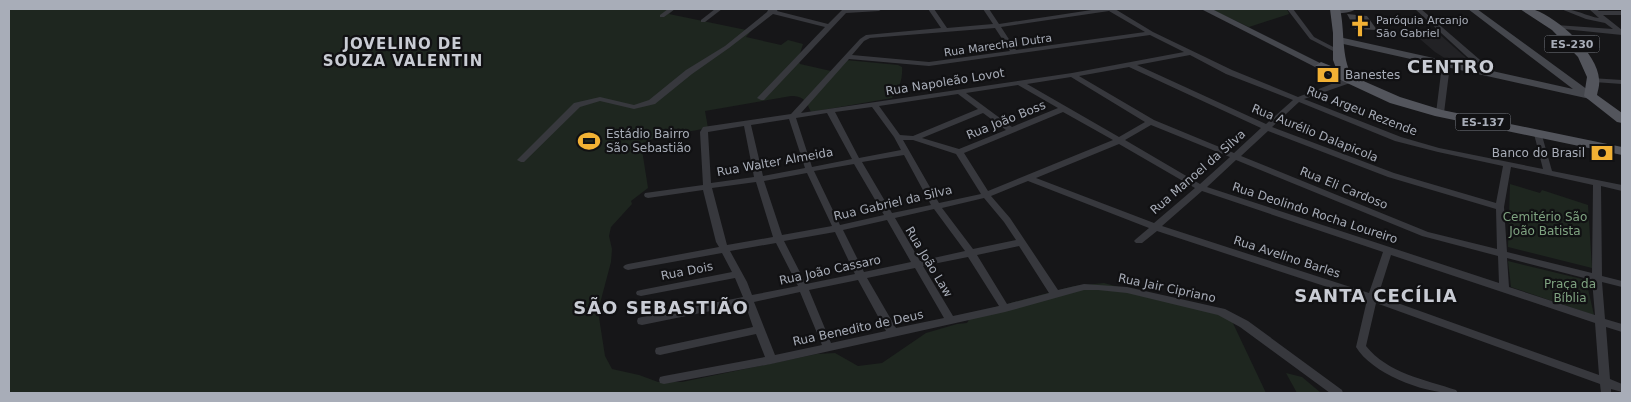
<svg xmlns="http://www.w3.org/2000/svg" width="1631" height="402" viewBox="0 0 1631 402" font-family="'DejaVu Sans',sans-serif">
<rect width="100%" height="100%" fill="#161618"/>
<path fill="#222225" d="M1413,33H1438L1472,63L1451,62L1435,52Z"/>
<g fill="#1e261f">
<path d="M9,9H675L669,14L751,31L746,37L781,45L788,40L803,44L798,60L800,64L831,71L846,60L898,65L902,67C903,78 899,90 892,98L811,112C806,101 804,96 791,96L705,111L708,128L654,138L643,143L642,150L648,188L631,201L632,204L611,227L609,236L612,249L611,262L598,311L605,356L612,369L639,375L658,382H682L817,354L835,353L858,366L882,363L926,333L957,324L967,323L973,313L1074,286L1104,283L1230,317L1266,393H9Z"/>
<path d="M1211,9H1287L1289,14L1249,27Z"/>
<path d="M1510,184L1540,193L1542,190L1588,205L1592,268L1508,247Z"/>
<path d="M1508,261L1586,280L1594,315L1511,287Z"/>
<path d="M1286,373L1302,377L1321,393H1297Z"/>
</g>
<path fill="#404145" d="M1347,14L1367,16L1377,30L1355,29Z"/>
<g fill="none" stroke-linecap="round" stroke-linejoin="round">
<g fill="#37383d" fill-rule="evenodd">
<path d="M668,9H675L664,17H660V15Z"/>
<path d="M715,9H722L705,22H701V20Z"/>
<path d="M771,9H778L777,11L828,24L843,9H882L879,11L846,13L764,100H761L757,98L825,27L773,14L729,48L692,74L655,104L634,109L600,101L580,107L524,162H521L517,160L574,103L600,97L634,105L649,100L686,70L725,46L767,12L768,10Z"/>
<path d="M928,9H934L947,28L993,24L983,9H989L999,24L1098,9H1115L1153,32L1232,70L1298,97L1347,78H1353V82L1304,99L1401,137L1439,148L1543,169L1534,134L1538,132H1541L1552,171L1622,185V191L1601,186L1602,276L1622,281V287L1602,282L1605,319L1622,324V332L1606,327L1610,379L1622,384V392L1611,389V393H1601L1600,384L1376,303L1366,346C1387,373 1426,380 1456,390L1458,393C1427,395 1372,374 1356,347L1367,300L1157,231L1142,243H1136L1134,241L1136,239L1149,228L1028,181L991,196L1010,218L1058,290L1084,284L1127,287L1225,309L1248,321L1342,390L1343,393H1330L1240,327L1218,315L1127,293L1098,290H1084L1005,312L893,337L771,364L664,384L660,383L659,380L660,377L664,376L765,357L756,334L660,355L656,354L655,351L656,348L660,347L753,327L745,304L642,325L638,324L637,321L638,318L642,317L743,297L735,278L641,296L637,295L636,293L637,291L641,290L732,272L722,253L628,270L625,269L623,267L625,265L628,264L719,247L716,242L703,190L648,198L645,197L644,195L645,193L703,185L700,132L703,127L791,114L860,39L866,35L941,28ZM1109,11L1145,32L1016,50L1001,27ZM995,28L1010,51L929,62L852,55L864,41L870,38ZM1150,35L1184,52L1072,73L801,113L849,59L929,66ZM1190,55L1226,74L1293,100L1266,124L1137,65ZM1129,67L1261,128L1234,153L1154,120L1079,76ZM1071,77L1145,122L1119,137L1027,84ZM1018,85L1058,108L1012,127L966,93ZM958,94L978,109L913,136L900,135L879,106ZM1299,102L1395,141L1438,152L1503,166L1496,203L1394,173L1272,127ZM872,107L894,137L901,150L859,158L835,112ZM1063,112L1113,140L988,191L964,153ZM827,113L852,159L812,167L796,118ZM983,113L1006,130L959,149L922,138ZM789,119L805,168L763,176L751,125ZM1151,125L1230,157L1200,184L1125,140ZM744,126L754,177L711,183L708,132ZM1268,131L1388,177L1496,209L1497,249L1428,232L1241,156ZM903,140H913L956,154L981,194L939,203ZM1119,144L1195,188L1154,223L1036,178ZM904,155L931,205L892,213L862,162ZM1236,160L1422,236L1498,256L1499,283L1207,187ZM854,164L884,215L840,225L814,171ZM1511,167L1593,185L1592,273L1507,252L1504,207ZM807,173L832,226L782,235L764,181ZM756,182L773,237L727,245L712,188ZM1202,191L1383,252L1369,293L1162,226ZM984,198L1004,222L1016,240L973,249L942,208ZM934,209L965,251L920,261L895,218ZM887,220L911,262L864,272L843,230ZM835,232L855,274L806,284L784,241ZM776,243L798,286L752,295L747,282L730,251ZM1019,246L1049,293L1007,304L977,255ZM1391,255L1595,323L1599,375L1378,296ZM968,257L999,306L953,316L923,266ZM1507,258L1592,280L1595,315L1509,287ZM915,268L944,318L896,328L867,278ZM858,280L886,331L831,343L809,290ZM800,292L822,345L775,355L754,302Z"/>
<path d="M1287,9H1293L1314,37L1339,50V52H1335L1310,39Z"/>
<path d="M1415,9H1421L1494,72V76H1488Z"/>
<path d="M1561,9C1574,8 1586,16 1599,18L1589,9H1596L1599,11H1622V15H1603L1622,30V35L1554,28V26L1556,25L1613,29L1605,23L1586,19Z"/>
<path d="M1446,63L1450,65L1444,113L1440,115L1436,113L1442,65Z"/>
<path d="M1591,78L1622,80V84L1594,82L1590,80Z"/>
</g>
<g fill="#45474d" fill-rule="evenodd">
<path d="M1201,9H1212L1326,66L1325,68H1317Z"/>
<path d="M1334,9H1356C1350,13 1337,15 1331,11Z"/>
<path d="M1468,9H1477L1588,90L1589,93L1594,94L1595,96L1594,98L1590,99L1339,43L1334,40L1339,37L1573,89Z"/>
</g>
<g fill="#53555c" fill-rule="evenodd">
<path d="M1330,9H1340C1345,30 1341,57 1352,76L1400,97L1442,110L1622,147V155L1435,116L1390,103L1317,69L1315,66L1321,62L1336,68L1333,60V33Z"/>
<path d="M1520,9C1525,9 1530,8 1535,10C1558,18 1598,54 1599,79C1600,85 1598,90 1597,95L1622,113V123L1617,122L1584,96L1587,77L1578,57L1552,30Z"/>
</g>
</g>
<defs>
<g id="church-bare" transform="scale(1.725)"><path d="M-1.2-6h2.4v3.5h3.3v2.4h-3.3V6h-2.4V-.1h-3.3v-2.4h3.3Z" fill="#f2b134" stroke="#111113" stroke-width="2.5" paint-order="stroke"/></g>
<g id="bank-bare" transform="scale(1.725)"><path d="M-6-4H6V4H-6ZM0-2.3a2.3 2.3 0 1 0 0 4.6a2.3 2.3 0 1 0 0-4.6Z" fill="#f2b134" stroke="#111113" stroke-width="2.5" paint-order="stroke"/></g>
<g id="stadium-bare" transform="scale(1.725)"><path d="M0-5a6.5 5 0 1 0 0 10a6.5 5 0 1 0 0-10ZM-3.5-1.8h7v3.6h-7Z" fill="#f2b134" stroke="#111113" stroke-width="2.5" paint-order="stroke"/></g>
</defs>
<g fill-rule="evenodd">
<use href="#church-bare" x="1360" y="26"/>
<use href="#bank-bare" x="1328" y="75"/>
<use href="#stadium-bare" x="589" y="141"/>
<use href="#bank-bare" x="1602" y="153"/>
</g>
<g text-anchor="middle" stroke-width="4.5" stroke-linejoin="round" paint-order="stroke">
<g font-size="11" fill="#a8adb8" stroke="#111113" text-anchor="start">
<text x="1376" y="24">Paróquia Arcanjo<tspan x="1376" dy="13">São Gabriel</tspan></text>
</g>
<g fill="#111113" stroke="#7b7e86" stroke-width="1">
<rect x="1544.5" y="35.5" width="55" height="17" rx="4"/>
<rect x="1455.5" y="113.5" width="55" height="17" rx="4"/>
</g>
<g font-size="11" font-weight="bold" fill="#a8adb8">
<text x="1572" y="48">ES-230</text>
<text x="1483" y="126">ES-137</text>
</g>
<g font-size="11" fill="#a8adb8" stroke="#111113">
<text transform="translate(998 45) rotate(-8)" y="4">Rua Marechal Dutra</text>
</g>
<g font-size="12" fill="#a8adb8" stroke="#111113" text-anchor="start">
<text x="1345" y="79">Banestes</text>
<text x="606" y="138">Estádio Bairro<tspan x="606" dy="14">São Sebastião</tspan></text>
<text x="1585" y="157" text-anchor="end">Banco do Brasil</text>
</g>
<g font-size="12" fill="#a8adb8" stroke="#111113">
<text transform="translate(945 82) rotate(-9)" y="4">Rua Napoleão Lovot</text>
<text transform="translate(1362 111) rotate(21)" y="4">Rua Argeu Rezende</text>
<text transform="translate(1006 120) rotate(-22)" y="4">Rua João Boss</text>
<text transform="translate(1315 133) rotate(22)" y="4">Rua Aurélio Dalapicola</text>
<text transform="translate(775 162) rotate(-10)" y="4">Rua Walter Almeida</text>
<text transform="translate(1198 172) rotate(-41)" y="4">Rua Manoel da Silva</text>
<text transform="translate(1344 188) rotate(22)" y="4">Rua Eli Cardoso</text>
<text transform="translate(893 203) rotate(-13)" y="4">Rua Gabriel da Silva</text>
<text transform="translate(1315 213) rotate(18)" y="4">Rua Deolindo Rocha Loureiro</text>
<text transform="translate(1287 257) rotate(18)" y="4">Rua Avelino Barles</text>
<text transform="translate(929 262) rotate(59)" y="4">Rua João Law</text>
<text transform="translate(830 270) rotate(-12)" y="4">Rua João Cassaro</text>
<text transform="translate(687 271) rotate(-11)" y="4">Rua Dois</text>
<text transform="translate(1167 288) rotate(12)" y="4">Rua Jair Cipriano</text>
<text transform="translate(858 328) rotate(-12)" y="4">Rua Benedito de Deus</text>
</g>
<g font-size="12" fill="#7fa381" stroke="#111113">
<text x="1545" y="221">Cemitério São<tspan x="1545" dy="14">João Batista</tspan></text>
<text x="1570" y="288">Praça da<tspan x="1570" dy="14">Bíblia</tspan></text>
</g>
<g font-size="15" font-weight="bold" letter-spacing="1" fill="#c9ccd4" stroke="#111113">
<text x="403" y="49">JOVELINO DE<tspan x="403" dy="17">SOUZA VALENTIN</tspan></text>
</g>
<g font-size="18" font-weight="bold" letter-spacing="1" fill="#c9ccd4" stroke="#111113">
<text x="1451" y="73">CENTRO</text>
<text x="1376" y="302">SANTA CECÍLIA</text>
<text x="661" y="314">SÃO SEBASTIÃO</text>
</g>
</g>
<rect width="1631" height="402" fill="none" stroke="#a8adb8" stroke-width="20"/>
</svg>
